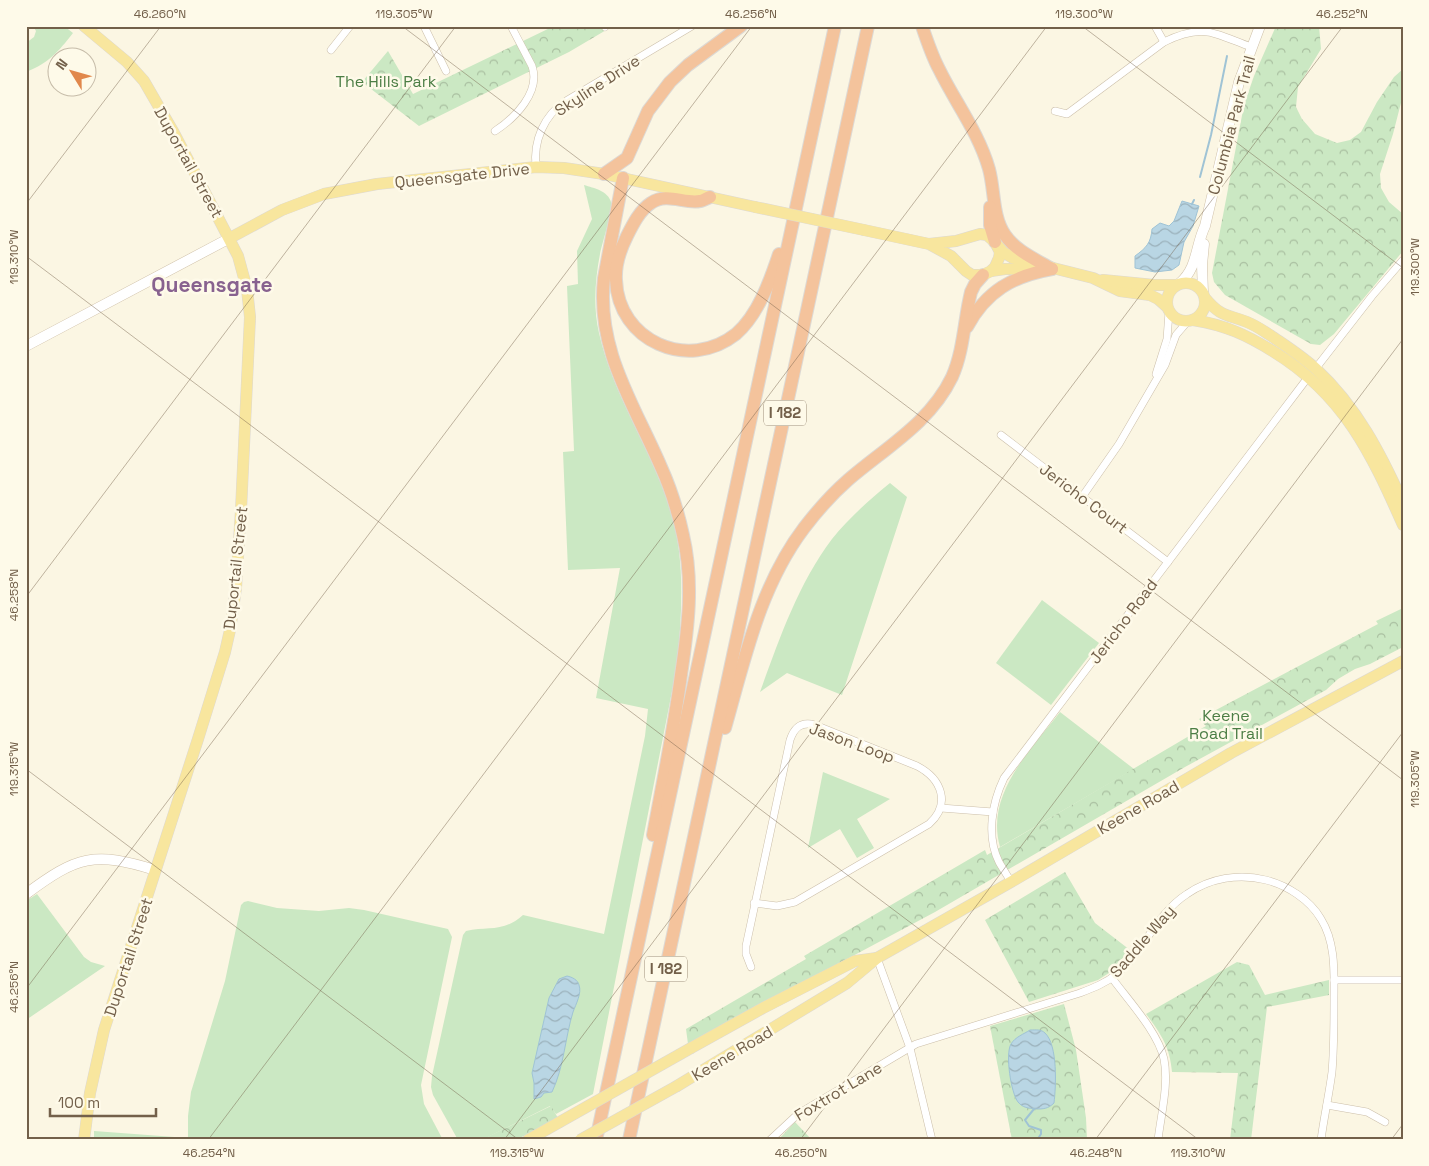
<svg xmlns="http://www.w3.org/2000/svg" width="1429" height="1166" viewBox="0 0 1429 1166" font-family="'Space Grotesk',sans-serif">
<defs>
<pattern id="forest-crowns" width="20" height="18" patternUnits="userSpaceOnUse" patternTransform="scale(1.25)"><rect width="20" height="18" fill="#cbe8c3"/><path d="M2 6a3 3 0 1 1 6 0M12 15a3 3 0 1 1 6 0" fill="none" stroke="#a9bfa0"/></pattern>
<pattern id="water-waves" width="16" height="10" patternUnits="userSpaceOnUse" patternTransform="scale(1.25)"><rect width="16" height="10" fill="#b9d6e4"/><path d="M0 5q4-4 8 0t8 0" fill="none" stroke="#9bb1bb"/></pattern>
</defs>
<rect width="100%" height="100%" fill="#fbf6e3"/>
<g fill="#cbe8c3">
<path d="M33,26H64L73,33C58,52 49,63 26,72V43L34,37L36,31Z"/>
<path d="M584,185C594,188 608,191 611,202C613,211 602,243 600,254C595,280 593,307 599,333C613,395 649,445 669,505C686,557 682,612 677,666L593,1094L556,1114L550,1106L482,1140H458L433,1095L431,1087L432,1076L463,935L466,931C488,926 503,933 523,915L604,934L645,736L648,709L596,698L620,568L568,570L563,452L574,451L567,286L578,284L577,251L592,219Z"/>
<path d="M890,483L907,497L842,695L787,673L760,692C779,640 798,584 832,539C849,518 869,500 890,483Z"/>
<path d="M1042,600L1099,643L1051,705L996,663Z"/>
<path d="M1060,712L1134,769L1000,847C985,794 1030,751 1060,712Z"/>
<path d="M823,772L890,799L857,819L874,848L857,858L840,829L808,848Z"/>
<path d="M37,894L84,957L91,962L105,966L26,1020V901Z"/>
<path d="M248,901L277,908L319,911L349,908L364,910L448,929L452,937L421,1085L424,1104L443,1140H94V1131L188,1138V1116L191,1092L225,981L241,905L244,902Z"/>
</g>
<g fill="url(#forest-crowns)">
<path d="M554,26H613L569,52L419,126L362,82L388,51L413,94Z"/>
<path d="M1276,26H1319L1321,49L1298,87L1296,107L1302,119L1315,134L1337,143L1350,140L1361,132L1377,102L1394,77L1403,69V95L1393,134L1380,174L1381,188L1389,202L1403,214V251L1334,334L1320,345L1311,344L1225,295L1214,282L1212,273L1244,105L1254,76Z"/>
<path d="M1403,608V647L1370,664L1355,669L1338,679L1326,690L1185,767L935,912L688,1044L686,1029L806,959L804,956L985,850L987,855L1206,726L1199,719L1378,624L1376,621Z"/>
<path d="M1065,872L1095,923L1130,950L1109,973L1098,980L1029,1002L985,920Z"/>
<path d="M1237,962L1249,965L1265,995L1329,980V995L1267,1007L1251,1140H1230L1238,1073L1172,1072C1170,1047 1161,1034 1146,1014Z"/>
<path d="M1064,1004L1076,1050L1086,1118L1087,1140H1012L990,1026Z"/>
<path d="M551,1106L558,1118L516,1140H481Z"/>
<path d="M795,1122L812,1140H778Z"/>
</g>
<g fill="url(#water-waves)" stroke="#9fc3d5">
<path d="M1182,201L1199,206L1193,226L1184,242L1179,265L1172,270L1155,272L1135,268V256C1146,248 1151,243 1152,229L1160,223L1169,226L1174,221Z"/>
<path d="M567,976C572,977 578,980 579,985C582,993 576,1004 573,1012C565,1038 564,1067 552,1092L544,1093L541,1097L534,1099V1083L532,1073L549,998L559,979Z"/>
<path d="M1030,1030C1036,1030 1041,1029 1045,1033C1058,1045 1056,1087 1054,1103C1048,1109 1043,1109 1036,1109C1028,1108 1023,1108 1018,1102C1011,1093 1005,1054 1011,1044C1015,1037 1024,1034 1030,1030Z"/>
</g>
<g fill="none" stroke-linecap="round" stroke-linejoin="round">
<g stroke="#9fc3d5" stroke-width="2">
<path d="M1200,177L1211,135L1227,56"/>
<path d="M1192,204L1194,200"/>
<path d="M1034,1109L1025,1120L1029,1126L1041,1130V1134L1037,1140"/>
</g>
<g stroke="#ccbfaa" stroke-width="8">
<g id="street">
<path d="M424,26L446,71"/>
<path d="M604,26L605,27"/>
<path d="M1155,26L1164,42"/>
<path d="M331,50L350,26"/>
<path d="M1055,111L1067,114L1164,42C1203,23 1213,33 1251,47"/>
<path d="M495,131C515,118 541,92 532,66L511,26"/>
<path d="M536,167C533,141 544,115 566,101L692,26"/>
<path d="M1316,368L1372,296L1403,260"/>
<path d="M1156,374L1167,339L1169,312"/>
<path d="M1001,435L1168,562"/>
<path d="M1082,497L1119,444L1165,365L1176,335L1188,321"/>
<path d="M941,808L993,812"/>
<path d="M1011,882C1007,875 1003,869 999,862C986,836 992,803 1004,778L1309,376"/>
<path d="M877,958L910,1048L932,1140"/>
<path d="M751,967L746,954V946L790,740C794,728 801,721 815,725L917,766C942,779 951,804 929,824L795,902L777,906L754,903"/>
<path d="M1112,978C1128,1000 1158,1032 1164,1059C1169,1085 1161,1114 1158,1140"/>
<path d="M1334,980H1403"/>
<path d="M1327,1105L1367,1112L1385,1122"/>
<path d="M770,1140L798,1114L916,1044L1080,993C1093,988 1106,983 1117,974C1144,951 1156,914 1187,894C1210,878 1239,873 1266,880C1287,885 1310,900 1321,919C1336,943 1334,973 1334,1000C1334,1024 1334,1048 1332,1072C1329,1095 1324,1117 1321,1140"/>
</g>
</g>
<g stroke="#cfc0a8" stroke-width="11">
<g id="secondary">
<path d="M1180,283C1198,267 1195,247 1205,226L1239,82L1260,26"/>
<path d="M1203,293L1202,265L1204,244"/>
<path d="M26,346L230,238"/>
<path d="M26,894C77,856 94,851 155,870"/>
</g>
</g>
<g stroke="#ddd9d4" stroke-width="12">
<g id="primary">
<path d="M84,26L127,62L144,81L174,133L238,256L247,289L250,317L241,510L236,588L230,630L225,652L198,739L104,1030L90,1093L84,1140"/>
<path d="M864,230L929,244L951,256L966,271L972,275H983L991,271L995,267L999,258L1000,252L995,242L987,235L980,234L956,241L929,244"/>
<path d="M230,238L282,210L324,194L377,184L536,167L564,168L604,174L755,207"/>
<path d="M998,246L1003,252L1013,258L1093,278L1120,291L1150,295L1158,299L1167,307"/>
<path d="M991,271L1005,269H1040"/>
<path d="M1103,280L1154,285H1176"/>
<circle cx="1186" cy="302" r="19"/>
<path d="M1205,298C1221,317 1226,314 1247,322C1255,325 1262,330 1270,335C1286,346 1302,356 1316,369C1357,407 1381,454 1403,503"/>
<path d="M1193,320C1225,325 1247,335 1274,352C1344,395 1371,453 1403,525"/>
<path d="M691,1048L763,1008L855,961L877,958"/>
<path d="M677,1086L847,983L877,958L1011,882L1231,753L1403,661"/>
<path d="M528,1140L558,1123"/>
</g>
</g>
<g stroke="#ddd9d4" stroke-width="14">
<g id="highway">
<path d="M922,26C927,41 932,56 939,69C955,102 979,133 989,169C995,191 992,216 1005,235C1016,251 1035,259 1052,269"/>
<path d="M604,174L627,158L648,111L670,82L688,65L741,26"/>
<path d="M623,178L604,278C596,350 634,404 661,467C671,489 678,512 683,535C694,582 688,628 681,675C674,728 663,781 653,835"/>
<path d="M710,197C707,198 703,201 700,201C684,204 667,192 651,203C640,210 633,224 627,236C620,250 615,264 616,280C618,341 688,372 736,334C758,315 770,281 779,254"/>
<path d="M990,207V225L995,242"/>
<path d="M967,327C986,291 1013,276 1052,269"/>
<path d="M725,728C745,658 760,586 804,528C817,511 832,494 848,480C885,448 930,423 952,377C964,350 964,320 971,292L975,284L983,275"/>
<path d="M596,1140L835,26"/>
<path d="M629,1140L868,26"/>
</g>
</g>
<use href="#street" stroke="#fff" stroke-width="7"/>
<use href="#secondary" stroke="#fff" stroke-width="10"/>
<use href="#primary" stroke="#f8e69e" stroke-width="11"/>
<use href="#highway" stroke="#f4c39c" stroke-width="12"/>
<g stroke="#ddd9d4" stroke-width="12" stroke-linecap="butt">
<g id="primary-bridge">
<path d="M755,207L864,230"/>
<path d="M558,1123L691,1048"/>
<path d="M580,1140L677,1086"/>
</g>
</g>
<use href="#primary-bridge" stroke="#f8e69e" stroke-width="11"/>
</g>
<path fill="none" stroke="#73604a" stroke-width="1" stroke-opacity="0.45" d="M402,26L1403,780M1082,26L1403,268M26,204L161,26M26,256L1199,1140M26,597L456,26M26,769L519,1140M26,989L752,26M208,1140L1047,26M504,1140L1343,26M800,1140L1403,339M1095,1140L1403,732M1391,1140L1403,1124"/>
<g text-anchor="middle" stroke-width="5" stroke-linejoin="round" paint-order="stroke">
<g fill="#fefae9" stroke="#9d8e7a" stroke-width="1">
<rect x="764" y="400.5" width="42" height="25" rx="4"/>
<rect x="645" y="956.5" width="42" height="25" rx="4"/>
</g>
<g font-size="15" font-weight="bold" fill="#73604a">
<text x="785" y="418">I 182</text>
<text x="666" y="974">I 182</text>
</g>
<g font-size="16" fill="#4c7e45" stroke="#fefae9">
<text x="386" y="87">The Hills Park</text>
<text x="1226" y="721">Keene<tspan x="1226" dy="18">Road Trail</tspan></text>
</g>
<g font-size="16" fill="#73604a" stroke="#fefae9">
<text transform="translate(597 85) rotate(-33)" y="6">Skyline Drive</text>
<text transform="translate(1231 125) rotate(-75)" y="6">Columbia Park Trail</text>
<text transform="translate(189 162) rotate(61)" y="6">Duportail Street</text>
<text transform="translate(462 175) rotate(-6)" y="6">Queensgate Drive</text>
<text transform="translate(1084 498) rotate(37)" y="6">Jericho Court</text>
<text transform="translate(235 568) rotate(-84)" y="6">Duportail Street</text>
<text transform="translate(1123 621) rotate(-53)" y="6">Jericho Road</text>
<text transform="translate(852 742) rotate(20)" y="6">Jason Loop</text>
<text transform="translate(1138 807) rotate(-30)" y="6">Keene Road</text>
<text transform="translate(1142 941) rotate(-49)" y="6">Saddle Way</text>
<text transform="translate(128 957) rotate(-72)" y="6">Duportail Street</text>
<text transform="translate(732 1053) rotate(-31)" y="6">Keene Road</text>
<text transform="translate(838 1091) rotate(-31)" y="6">Foxtrot Lane</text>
</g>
<g font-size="21" font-weight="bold" fill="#88628f" stroke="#fefae9">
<text x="212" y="292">Queensgate</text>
</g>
</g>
<rect width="1429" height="1166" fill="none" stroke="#fefae9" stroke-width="55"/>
<g transform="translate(72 72) rotate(307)"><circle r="24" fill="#fefae9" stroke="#c6bca9"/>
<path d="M0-4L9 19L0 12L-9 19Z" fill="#e1884c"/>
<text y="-8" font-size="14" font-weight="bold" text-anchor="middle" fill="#73604a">N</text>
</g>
<path d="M50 1108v8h106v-8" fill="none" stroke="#73604a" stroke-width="2.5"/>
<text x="58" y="1108" font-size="15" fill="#73604a" stroke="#fefae9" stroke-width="4" paint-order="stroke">100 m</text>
<rect x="28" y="28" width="1374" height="1110" fill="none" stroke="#73604a" stroke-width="2"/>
<g font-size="12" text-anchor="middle" fill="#73604a">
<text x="160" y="18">46.260°N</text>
<text x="404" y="18">119.305°W</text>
<text x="751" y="18">46.256°N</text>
<text x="1084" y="18">119.300°W</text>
<text x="1342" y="18">46.252°N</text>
<text transform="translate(14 257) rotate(-90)" y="4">119.310°W</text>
<text transform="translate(1415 267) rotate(-90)" y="4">119.300°W</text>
<text transform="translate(14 595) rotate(-90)" y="4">46.258°N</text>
<text transform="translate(14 769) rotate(-90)" y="4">119.315°W</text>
<text transform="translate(1415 779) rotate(-90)" y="4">119.305°W</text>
<text transform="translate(14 987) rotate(-90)" y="4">46.256°N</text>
<text x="209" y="1157">46.254°N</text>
<text x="517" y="1157">119.315°W</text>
<text x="801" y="1157">46.250°N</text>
<text x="1096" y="1157">46.248°N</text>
<text x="1198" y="1157">119.310°W</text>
</g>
</svg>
